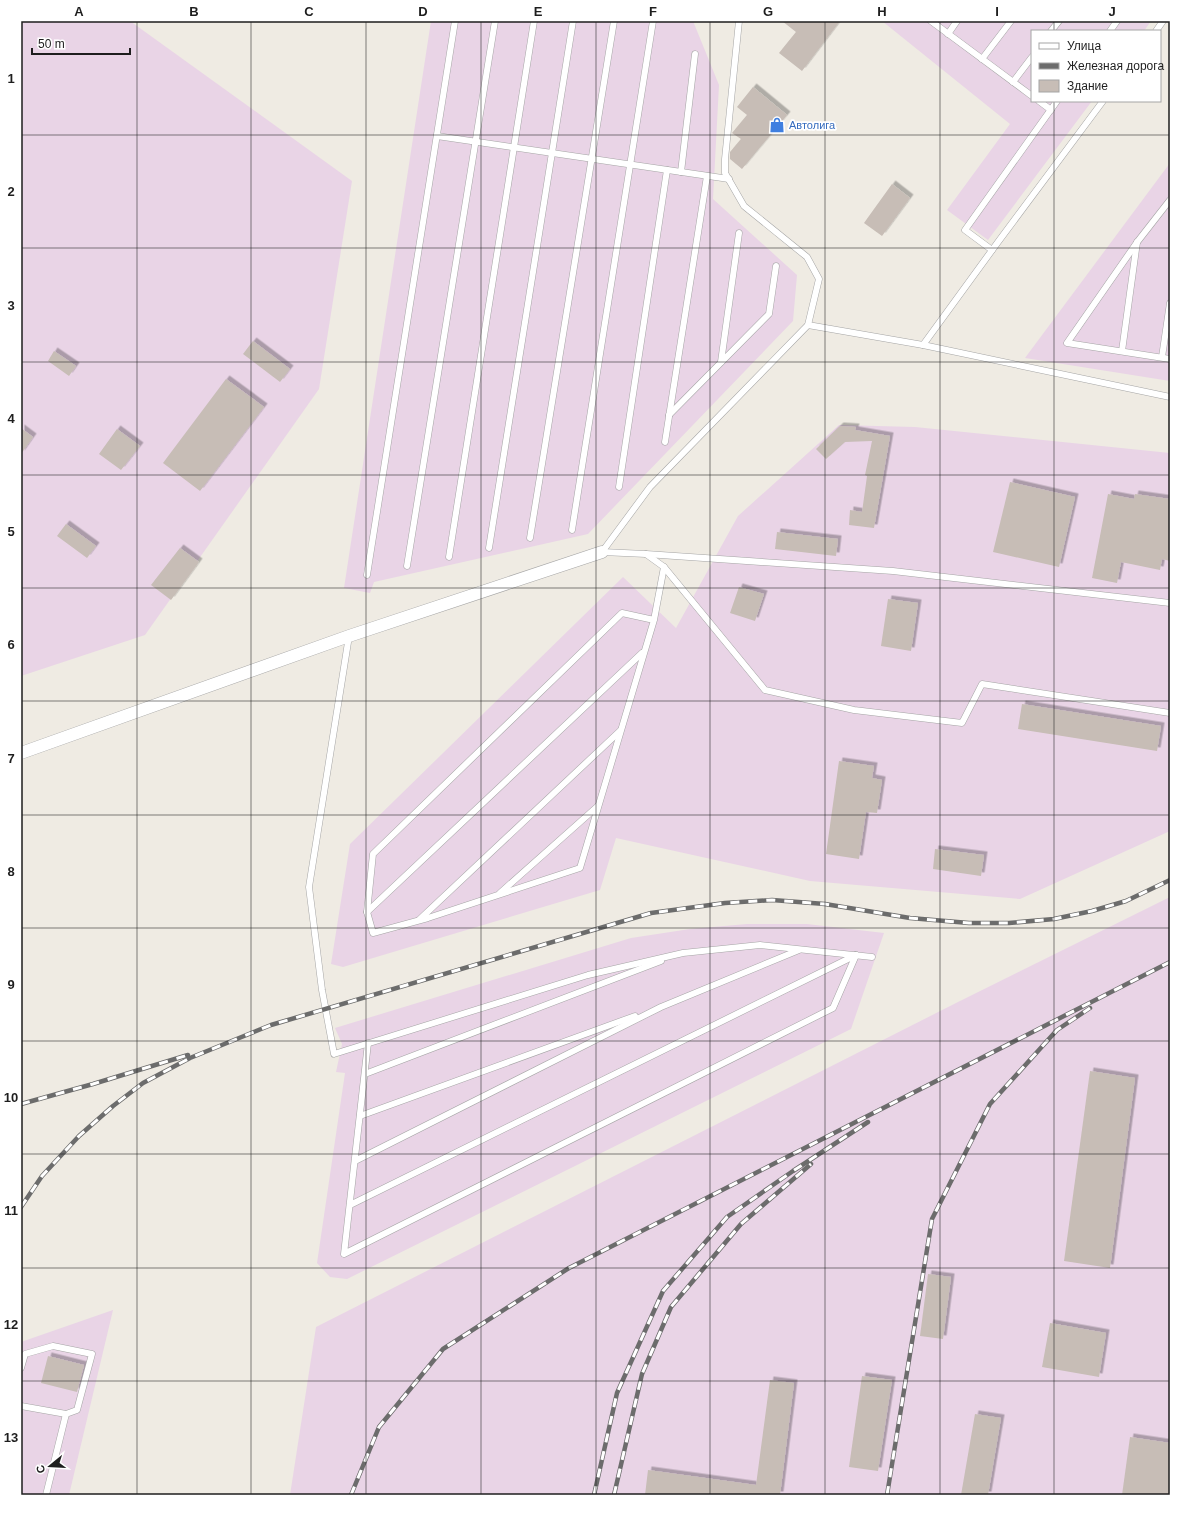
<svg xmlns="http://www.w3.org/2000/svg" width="1191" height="1516" viewBox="0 0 1191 1516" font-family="Arial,sans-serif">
<defs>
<filter id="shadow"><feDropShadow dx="3.5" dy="-3.5" stdDeviation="0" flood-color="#0004"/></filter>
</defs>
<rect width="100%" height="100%" fill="#efebe3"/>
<g fill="#e9d4e6">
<path d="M21,21H130L352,181L319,389L145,635L21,676Z"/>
<path d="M431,21H693L719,85L713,199L797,275L793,321L588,534L374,582L370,593L344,588Z"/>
<path d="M882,21H1151L1144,31H1032V101H1092L988,240L947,210L1010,124Z"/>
<path d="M1170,163V381L1025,358Z"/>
<path d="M839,425L915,427L1170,453V831L1020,899L810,881L616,838L600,890L343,967L331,964L350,844L623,577L676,628L738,516Z"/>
<path d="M1170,897V1495H290L316,1327L958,1002Z"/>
<path d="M747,924H807L884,933L851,1029L347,1279L330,1277L317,1263L345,1073L336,1072L342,1044L335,1028L631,938L690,929Z"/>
<path d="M113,1310L69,1495H21V1342Z"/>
</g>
<g fill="#c7bdb6" filter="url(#shadow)">
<path d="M782,21H840L802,71L779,53L796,32Z"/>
<path d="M753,87L787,115L742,169L730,159V152L741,139L732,133L747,115L737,107Z"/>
<path d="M892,184L910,198L882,236L864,223Z"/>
<path d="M253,341L290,369L280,382L243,354Z"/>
<path d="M54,351L76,366L69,376L48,361Z"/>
<path d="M226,379L264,407L200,491L163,463Z"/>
<path d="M840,426L856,427L855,430L890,436L874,528L849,525L850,510L862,512L867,476L865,475L872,441L845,442L826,459L816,449Z"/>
<path d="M21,428L33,437L21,454Z"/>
<path d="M117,429L140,446L121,470L99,454Z"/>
<path d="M1010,482L1075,497L1059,567L993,552Z"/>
<path d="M1108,494L1134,499L1135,494L1170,499V561L1162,559L1160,570L1121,562L1117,583L1092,578Z"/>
<path d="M66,524L96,546L87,558L57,536Z"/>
<path d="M777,532L838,539L836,556L775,549Z"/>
<path d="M180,548L199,562L171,600L151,585Z"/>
<path d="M739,587L764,594L755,621L730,613Z"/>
<path d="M888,599L918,603L911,651L881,646Z"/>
<path d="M1022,704L1161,726L1157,751L1018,729Z"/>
<path d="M839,761L874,766L872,778L882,780L877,813L866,812L859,859L826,854Z"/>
<path d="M935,849L984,855L981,876L933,869Z"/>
<path d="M1090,1071L1135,1078L1110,1268L1064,1261Z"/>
<path d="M928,1274L951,1277L943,1339L920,1336Z"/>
<path d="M1050,1323L1106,1333L1099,1377L1042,1367Z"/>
<path d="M48,1356L84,1365L77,1392L41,1383Z"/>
<path d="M862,1376L892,1380L878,1471L849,1467Z"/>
<path d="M770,1380L794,1383L780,1495H645L648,1470L756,1485Z"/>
<path d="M975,1414L1001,1418L988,1495H961Z"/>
<path d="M1130,1437L1170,1443V1495H1122Z"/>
</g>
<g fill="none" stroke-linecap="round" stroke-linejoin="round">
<g stroke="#a5a5a5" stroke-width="7">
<g id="lane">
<path d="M931,21L1032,96"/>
<path d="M1051,31L1059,21"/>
<path d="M1110,31L1117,21"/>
<path d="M1156,31L1163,21"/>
<path d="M948,34L957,21"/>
<path d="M982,59L1011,21"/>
<path d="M1013,82L1032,57"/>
<path d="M1039,101L1051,110"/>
<path d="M437,136L729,179"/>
<path d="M681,172L695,54"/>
<path d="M1170,200L1138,241L1067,343L1170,359"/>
<path d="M992,250L965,230L1057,101"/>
<path d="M808,325L923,345L1170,397"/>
<path d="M923,345L998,242L1103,101"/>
<path d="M1122,351L1137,242"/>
<path d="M1162,357L1170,303"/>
<path d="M721,362L739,233"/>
<path d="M669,415L769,314L776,266"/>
<path d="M665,442L707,176"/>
<path d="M619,487L667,170"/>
<path d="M572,530L653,21"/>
<path d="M530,538L614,21"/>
<path d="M489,548L573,21"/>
<path d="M602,552L646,554L664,567L654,620L580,868L428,918L373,933L367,912L373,854L622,613L654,620"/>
<path d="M602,552L650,487L808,325L819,279L807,257L744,206L725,173V159L739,21"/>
<path d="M646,554L893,571L1170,603"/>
<path d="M449,557L534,21"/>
<path d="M407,566L495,21"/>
<path d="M664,567L765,690L854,710L962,723L982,684L1170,713"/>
<path d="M367,575L455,21"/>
<path d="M349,636L309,887L322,990L334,1054L588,975L683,953L760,945L872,957"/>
<path d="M500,893L598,806"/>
<path d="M367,912L642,653"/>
<path d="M420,919L620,731"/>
<path d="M368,1043L344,1254L833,1008L856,955"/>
<path d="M365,1074L661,961"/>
<path d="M360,1116L635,1016"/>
<path d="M355,1161L661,1007L799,950"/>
<path d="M350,1205L856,955"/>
<path d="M21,1368L25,1354L53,1346L92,1354L77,1410L66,1414L21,1406"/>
<path d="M46,1495L66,1414"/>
</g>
</g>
<g stroke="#a5a5a5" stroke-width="13">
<path id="street" d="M21,753L349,636L602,552"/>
</g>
<use href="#lane" stroke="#fff" stroke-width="6"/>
<use href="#street" stroke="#fff" stroke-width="12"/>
<g stroke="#6c6c6c" stroke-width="4.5">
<g id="rail">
<path d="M21,1104L93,1084L188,1055"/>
<path d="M21,1207L42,1176L79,1136L113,1106L143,1083L190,1058L271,1025L651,913L725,903L772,900L825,904L910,918L969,923H1009L1054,919L1092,911L1126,901L1170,880"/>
<path d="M351,1495L379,1427L443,1349L569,1268L1170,962"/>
<path d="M594,1495L617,1393L663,1291L727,1217L793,1171L868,1122"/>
<path d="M614,1495L642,1374L671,1307L741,1224L811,1164"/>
<path d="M887,1495L932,1219L990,1104L1057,1030L1090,1008"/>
</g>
</g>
<use href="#rail" stroke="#fff" stroke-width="3" stroke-dasharray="9" stroke-linecap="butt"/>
</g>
<path fill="none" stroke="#1e1e1e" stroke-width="1" stroke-opacity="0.55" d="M137,21V1495M251,21V1495M366,21V1495M481,21V1495M596,21V1495M710,21V1495M825,21V1495M940,21V1495M1054,21V31M1054,101V1495M21,135H1170M21,248H1170M21,362H1170M21,475H1170M21,588H1170M21,701H1170M21,815H1170M21,928H1170M21,1041H1170M21,1154H1170M21,1268H1170M21,1381H1170"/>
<defs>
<g id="shop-bare" transform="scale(1.2)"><path d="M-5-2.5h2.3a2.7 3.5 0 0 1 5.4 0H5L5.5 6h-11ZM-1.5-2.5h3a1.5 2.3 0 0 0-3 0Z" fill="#3f7fe0" stroke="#fff" stroke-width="2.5" paint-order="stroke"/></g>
</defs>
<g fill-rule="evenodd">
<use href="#shop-bare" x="777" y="125"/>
</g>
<g text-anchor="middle" stroke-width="3.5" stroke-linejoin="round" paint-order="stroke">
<g font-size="11" fill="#366cbe" stroke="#fff" text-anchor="start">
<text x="789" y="129">Автолига</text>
</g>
</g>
<rect width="1191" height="1516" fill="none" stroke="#ffffff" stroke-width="44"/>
<rect x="1031" y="30" width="130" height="72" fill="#ffffff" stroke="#a5a5a5"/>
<rect x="1039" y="43" width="20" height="6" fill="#ffffff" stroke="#a5a5a5"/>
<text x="1067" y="50" font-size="12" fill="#1e1e1e">Улица</text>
<rect x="1039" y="63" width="20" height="6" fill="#6c6c6c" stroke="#a5a5a5"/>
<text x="1067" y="70" font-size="12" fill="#1e1e1e">Железная дорога</text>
<rect x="1039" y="80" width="20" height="12" fill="#c7bdb6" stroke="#a5a5a5"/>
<text x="1067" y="90" font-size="12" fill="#1e1e1e">Здание</text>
<g transform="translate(50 1466) rotate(252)" stroke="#ffffff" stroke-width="3" paint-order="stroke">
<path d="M0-3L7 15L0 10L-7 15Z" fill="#1e1e1e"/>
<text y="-6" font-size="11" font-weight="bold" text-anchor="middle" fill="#1e1e1e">С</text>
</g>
<path d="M32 48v6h98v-6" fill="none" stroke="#1e1e1e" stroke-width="2"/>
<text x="38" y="48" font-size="12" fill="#1e1e1e" stroke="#ffffff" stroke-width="3" paint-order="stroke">50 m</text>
<rect x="22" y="22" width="1147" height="1472" fill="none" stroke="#1e1e1e" stroke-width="1.5"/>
<g font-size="13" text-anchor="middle" font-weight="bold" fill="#1e1e1e">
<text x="79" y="16">A</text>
<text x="194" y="16">B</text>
<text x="309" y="16">C</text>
<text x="423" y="16">D</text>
<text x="538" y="16">E</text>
<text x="653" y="16">F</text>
<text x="768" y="16">G</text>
<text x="882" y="16">H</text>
<text x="997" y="16">I</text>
<text x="1112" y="16">J</text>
<text x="11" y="83">1</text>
<text x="11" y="196">2</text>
<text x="11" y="310">3</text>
<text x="11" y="423">4</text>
<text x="11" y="536">5</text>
<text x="11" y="649">6</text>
<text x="11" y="763">7</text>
<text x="11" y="876">8</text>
<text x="11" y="989">9</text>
<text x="11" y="1102">10</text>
<text x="11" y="1215">11</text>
<text x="11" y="1329">12</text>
<text x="11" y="1442">13</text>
</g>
</svg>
